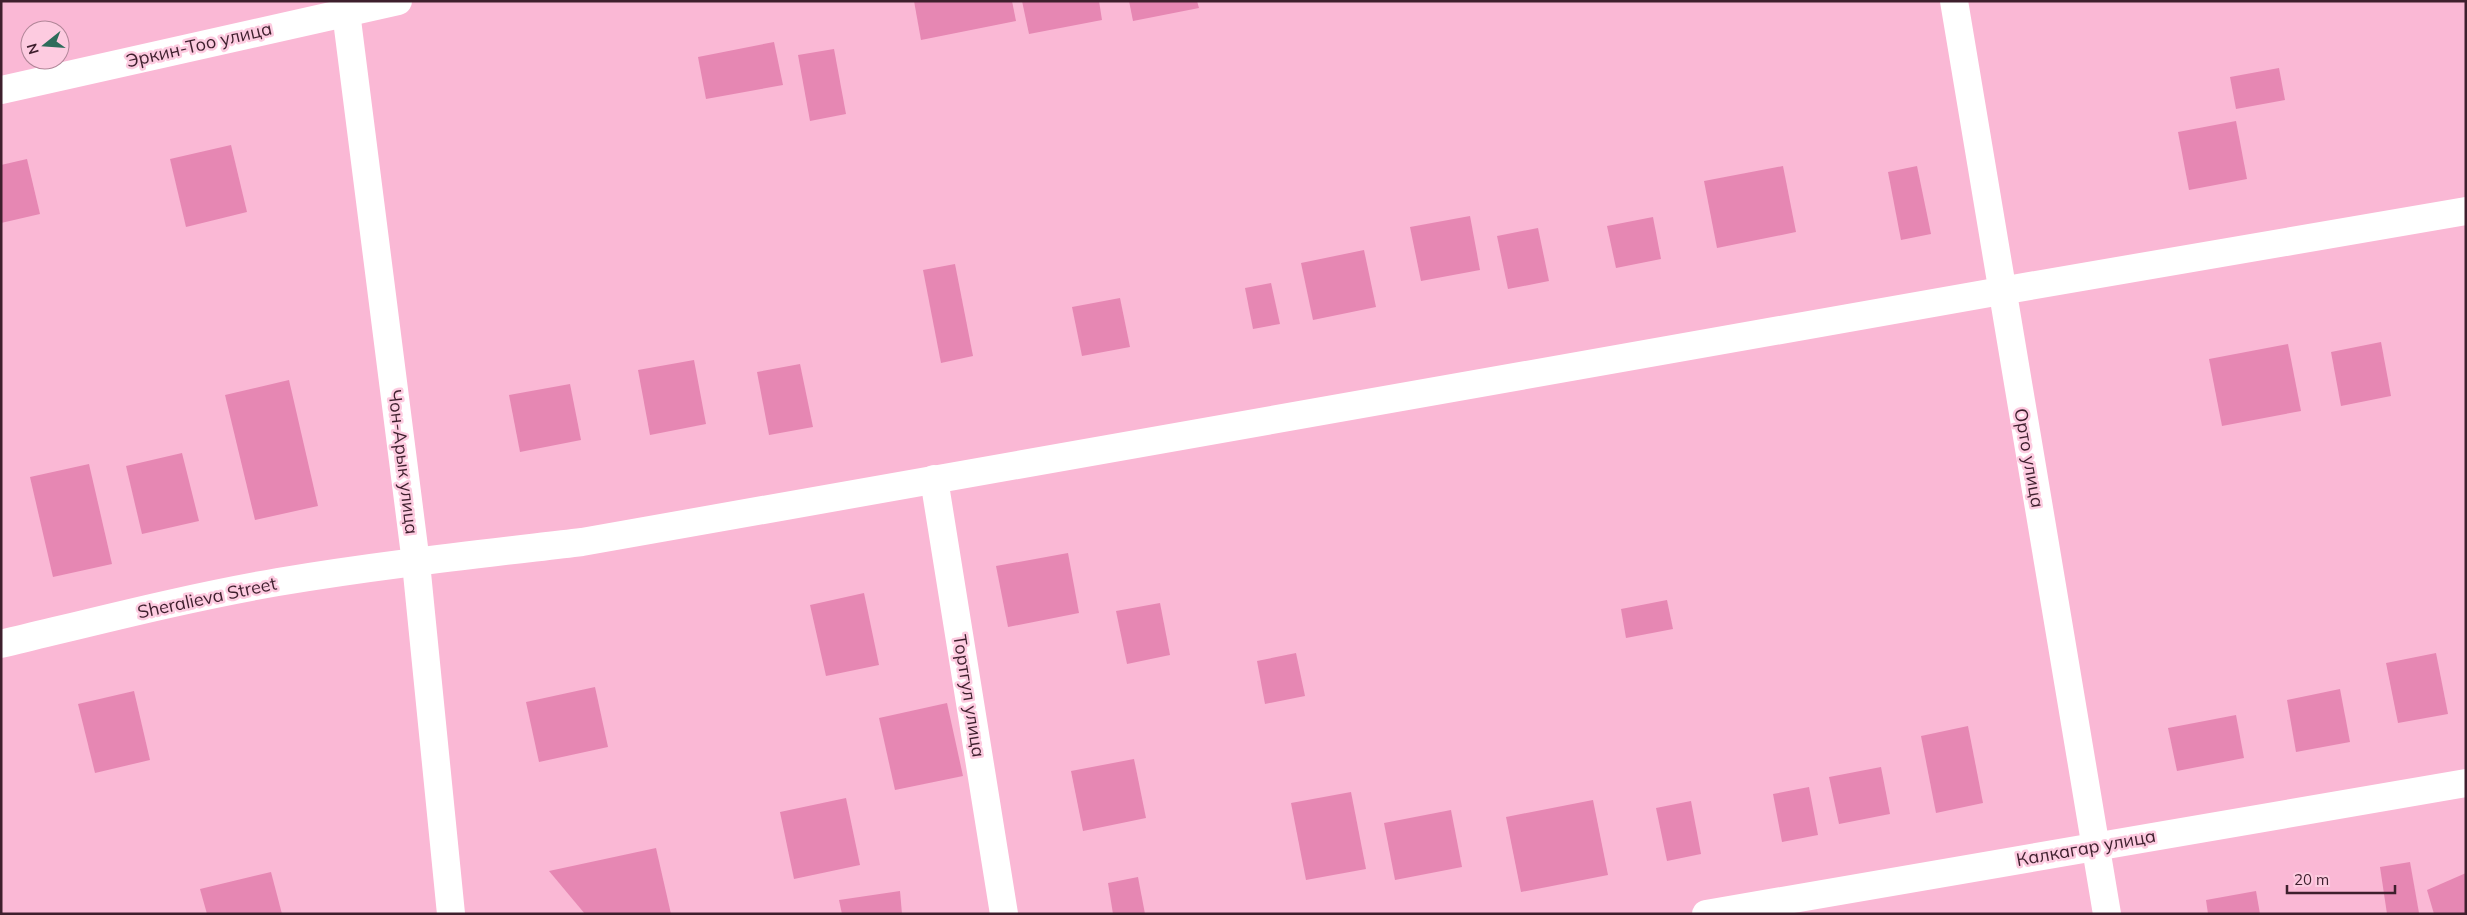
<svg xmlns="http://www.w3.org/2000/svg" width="2467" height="915" viewBox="0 0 2467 915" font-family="Mulish,sans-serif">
<rect width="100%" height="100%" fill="#fab8d5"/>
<g fill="#e687b3">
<path d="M914,1H1012L1016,21L921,40Z"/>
<path d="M1022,1H1099L1102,20L1029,34Z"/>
<path d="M1129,1H1197L1199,8L1133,21Z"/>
<path d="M774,42L783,85L706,99L698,57Z"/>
<path d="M834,49L846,114L810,121L798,55Z"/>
<path d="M2279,68L2285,100L2236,109L2230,77Z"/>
<path d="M2236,121L2247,179L2189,190L2178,132Z"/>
<path d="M231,145L247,212L186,227L170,159Z"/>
<path d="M27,159L40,214L1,223V165Z"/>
<path d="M1783,166L1796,232L1717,248L1704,181Z"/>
<path d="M1917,166L1931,234L1901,240L1888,172Z"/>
<path d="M1470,216L1480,270L1421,281L1410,227Z"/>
<path d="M1653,217L1661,259L1616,268L1607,226Z"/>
<path d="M1538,228L1549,281L1508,289L1497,236Z"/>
<path d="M1364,250L1376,307L1313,320L1301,263Z"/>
<path d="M955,264L973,356L941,363L923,270Z"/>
<path d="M1271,283L1280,324L1253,329L1245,288Z"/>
<path d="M1120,298L1130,347L1082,356L1072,307Z"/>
<path d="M2381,342L2391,396L2341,406L2331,352Z"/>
<path d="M2288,344L2301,411L2222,426L2209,359Z"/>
<path d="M694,360L706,424L650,435L638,370Z"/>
<path d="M800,364L813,427L769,435L757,372Z"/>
<path d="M289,380L318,506L255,520L225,395Z"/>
<path d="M570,384L581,440L520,452L509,395Z"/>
<path d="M182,453L199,521L142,534L126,466Z"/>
<path d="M89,464L112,564L53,577L30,477Z"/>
<path d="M1068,553L1079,613L1008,627L996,566Z"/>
<path d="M864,593L879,665L826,676L810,605Z"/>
<path d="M1667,600L1673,629L1626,638L1621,609Z"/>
<path d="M1160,603L1170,655L1127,664L1116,611Z"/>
<path d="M1296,653L1305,696L1265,704L1257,661Z"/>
<path d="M2436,653L2448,714L2398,723L2386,663Z"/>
<path d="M595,687L608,747L539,762L526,702Z"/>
<path d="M2340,689L2350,742L2296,752L2287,700Z"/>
<path d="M134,691L150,760L95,773L78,704Z"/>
<path d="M947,703L963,776L895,790L879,718Z"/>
<path d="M2236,715L2244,758L2177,771L2168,728Z"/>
<path d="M1968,726L1983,803L1936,813L1921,736Z"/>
<path d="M1134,759L1146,818L1083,831L1071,771Z"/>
<path d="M1881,767L1890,814L1839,824L1829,777Z"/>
<path d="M1809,787L1818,835L1782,842L1773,794Z"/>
<path d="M1351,792L1366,869L1306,880L1291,803Z"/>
<path d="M846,798L860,865L794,879L780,812Z"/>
<path d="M1593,800L1608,875L1521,892L1506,817Z"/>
<path d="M1691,801L1701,854L1667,861L1656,808Z"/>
<path d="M1451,810L1462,867L1395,880L1384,823Z"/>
<path d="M656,848L671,914H585L549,871Z"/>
<path d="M2410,862L2419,913L2387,914L2380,867Z"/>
<path d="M271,872L282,914H207L200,889Z"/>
<path d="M2466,873V914H2434L2427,890Z"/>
<path d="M1138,877L1145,914H1113L1108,883Z"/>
<path d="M900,891L902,914H842L839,900Z"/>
<path d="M2256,891L2260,914H2208L2206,900Z"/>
</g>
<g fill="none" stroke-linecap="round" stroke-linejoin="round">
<g stroke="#fff" stroke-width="28">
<path d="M1954,1L2107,914"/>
<path d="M346,12L416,563L451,914"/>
<path d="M1,90L398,1"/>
<path d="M934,479L1004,914"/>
<path d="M1,644C93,622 185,598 278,582C379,565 481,554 582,542L2001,291L2466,211"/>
<path d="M1706,914L2466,783"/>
</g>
</g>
<g text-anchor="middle" stroke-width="5" stroke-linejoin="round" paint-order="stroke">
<g font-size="18" fill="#3e1f2d" stroke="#fdcbe0">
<text transform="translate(199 45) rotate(-13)" y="6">Эркин-Тоо улица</text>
<text transform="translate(2029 458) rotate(80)" y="6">Орто улица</text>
<text transform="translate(403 462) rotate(83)" y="6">Чон-Арык улица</text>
<text transform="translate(207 598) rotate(-12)" y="6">Sheralieva Street</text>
<text transform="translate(969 696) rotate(81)" y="6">Тортгул улица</text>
<text transform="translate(2086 848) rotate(-10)" y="6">Калкагар улица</text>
</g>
</g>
<rect width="2467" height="915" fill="none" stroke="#3e1f2d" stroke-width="5"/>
<g transform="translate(45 45) rotate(253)"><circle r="24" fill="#fdcbe0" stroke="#b18698"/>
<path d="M0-4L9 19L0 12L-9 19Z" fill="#2d6c5a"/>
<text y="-8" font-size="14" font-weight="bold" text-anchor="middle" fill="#3e1f2d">N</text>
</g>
<path d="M2287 885v8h108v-8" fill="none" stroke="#3e1f2d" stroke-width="2.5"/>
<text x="2294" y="885" font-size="15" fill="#3e1f2d" stroke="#fdcbe0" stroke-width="4" paint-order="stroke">20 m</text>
</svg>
